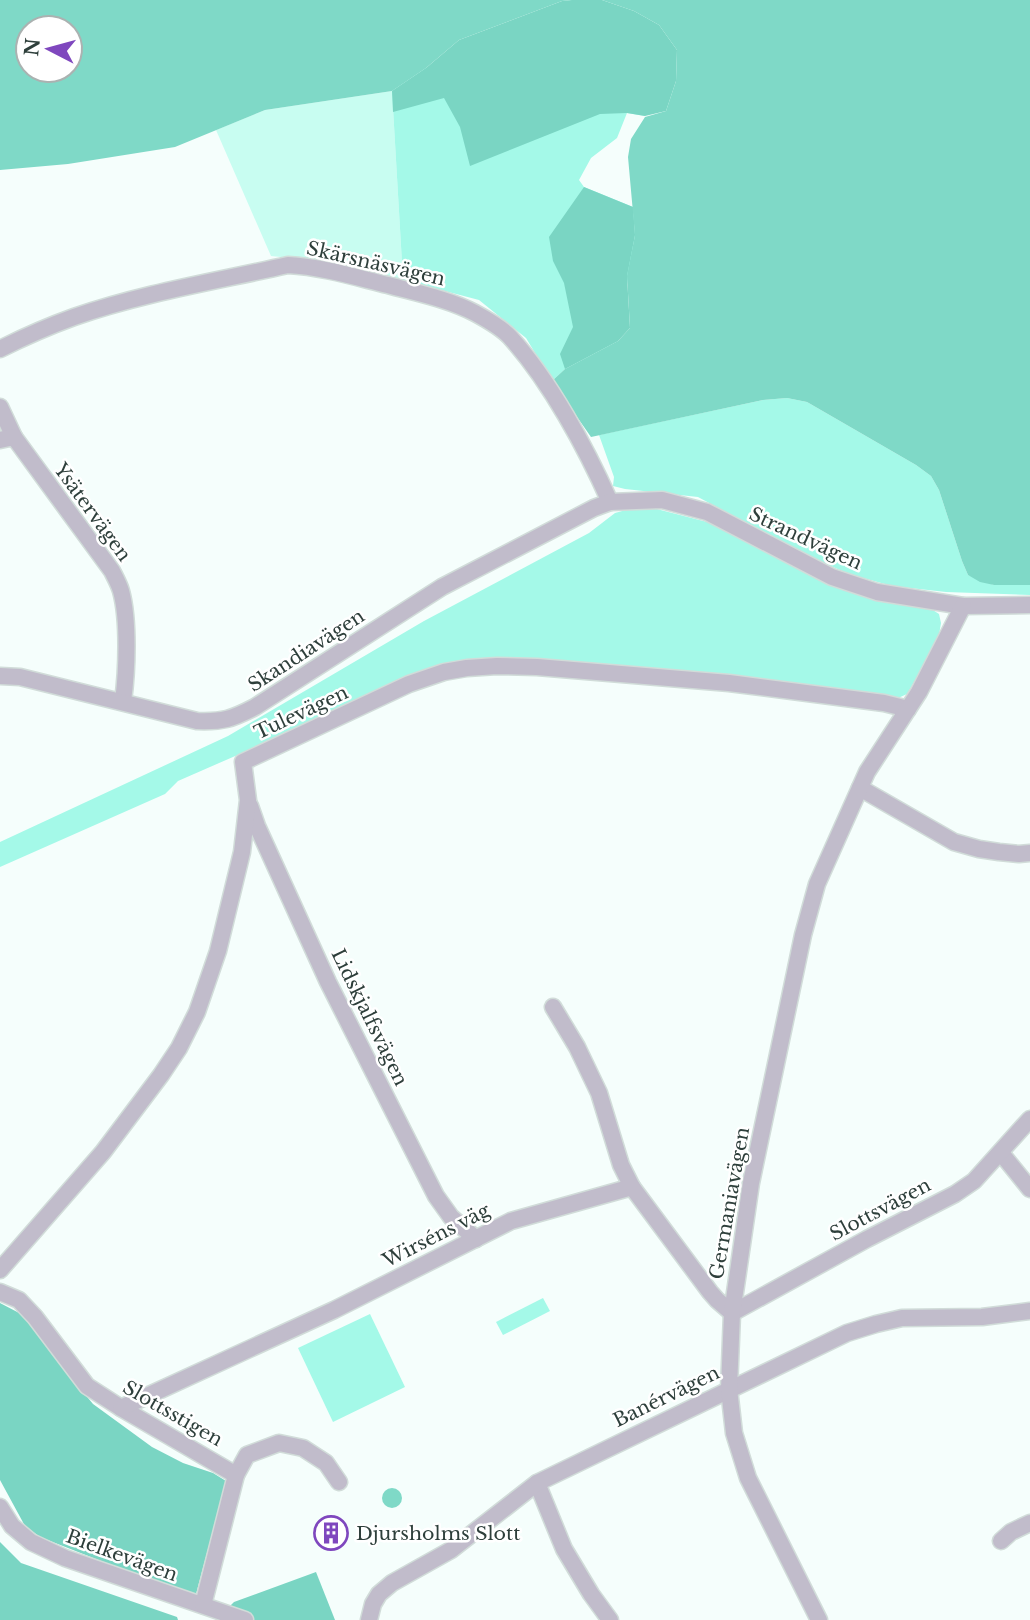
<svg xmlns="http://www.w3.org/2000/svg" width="1030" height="1620" viewBox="0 0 1030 1620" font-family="'Libre Baskerville',serif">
<rect width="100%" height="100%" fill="#f5fefc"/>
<path fill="#c8fdf1" d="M392,91L403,280L340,263L271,256L216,130L265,110Z"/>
<g fill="#a4f9e8">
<path d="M572,0H602L645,116L627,113L617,138L591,158L579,180L584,187L633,207L635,235L618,341L565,369L552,381L526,338L479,300L403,280L392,91L426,68Z"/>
<path d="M787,398L807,402L916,465L931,476L939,490L962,561L968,575L994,585H1030V595L946,592L892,586L849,574L806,555L698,497L625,489L613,486L614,477L599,435L763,400Z"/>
<path d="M649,507L711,523L840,588L928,607L939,614L941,623L938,641L907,694L896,699L527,661L386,690L178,781L165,794L0,867V842L228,736L424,621L589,533L615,513L633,508Z"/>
<path d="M543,1298L550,1311L503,1335L496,1322Z"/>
<path d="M370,1314L405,1387L333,1422L298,1348Z"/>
</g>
<g fill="#7ad5c3">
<path d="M572,0H602L634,11L659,25L677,50L676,81L666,111L645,116L627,113L600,114L470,166L460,127L444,98L393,112L392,91L426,68L459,40L562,1Z"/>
<path d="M584,187L633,207L635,235L627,276L630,328L618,341L565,369L560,354L573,327L564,283L553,261L549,237Z"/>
<path d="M0,1303L23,1315L39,1332L65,1370L93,1404L152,1447L183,1463L213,1473L226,1481L195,1598L40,1537L25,1526L0,1480Z"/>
<path d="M0,1542L21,1563L177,1617L178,1620H0Z"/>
<path d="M316,1572L335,1620H216L234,1602Z"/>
</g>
<g fill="#7fd9c7" fill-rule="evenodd">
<path d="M0,0H572L562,1L459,40L426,68L392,91L265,110L175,147L68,164L0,170ZM70,28V70H28V28Z"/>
<path d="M602,0H1030V585H994L980,582L968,575L962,561L939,490L931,476L916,465L807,402L787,398L763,400L591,437L552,381L565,369L618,341L630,328L627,276L635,235L628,157L631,139L645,117L666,111L676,81L677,50L659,25L634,11Z"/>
<circle cx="392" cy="1498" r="10"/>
</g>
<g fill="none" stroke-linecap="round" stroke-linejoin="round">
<g stroke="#d1dcd9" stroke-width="19">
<g id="street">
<path d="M0,349C24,337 49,326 74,317C143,293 217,281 288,265C323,267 355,277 388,285C417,293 448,299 475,313C486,319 502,328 510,337C550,381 586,448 610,502"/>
<path d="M0,407L14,437"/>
<path d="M0,440L14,437L112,571C115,577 119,584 121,591C129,620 127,672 123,701"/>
<path d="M0,676L20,677L197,721C223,722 232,719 255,707L442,587L594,508L610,502L662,500L707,512L832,577L877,592L963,606L1030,605"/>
<path d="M860,788L954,842L979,849L999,852L1019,854L1030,853"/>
<path d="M250,806L257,826L328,982L436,1196L451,1217L476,1239"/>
<path d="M553,1007L577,1047L599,1093L621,1165L632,1187"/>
<path d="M1001,1153L1030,1189"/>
<path d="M0,1270L103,1152L161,1075L179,1048L197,1012L218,951L242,852L248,800L243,762L409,684L444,672L467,668L497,666L537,667L729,683L884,703L908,709"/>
<path d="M0,1292L19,1300L35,1317L87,1386L121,1408L236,1475L247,1455L279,1443L303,1448L326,1463L339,1482"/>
<path d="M121,1408L334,1310L511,1221L632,1187L710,1292L717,1300L732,1313L867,1239L955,1194L974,1181L1030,1119"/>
<path d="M537,1483L564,1549L591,1594L610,1620"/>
<path d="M0,1507L12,1526L31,1542L65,1558L245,1620"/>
<path d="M1001,1541L1011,1532L1030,1523"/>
<path d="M203,1605L236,1475"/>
<path d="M369,1620L373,1604L379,1594L392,1583L451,1550L537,1483L847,1333L876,1324L902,1318L982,1317L1030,1311"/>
<path d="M819,1620L748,1478L734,1433L729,1389L732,1313L751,1183L803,935L817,884L867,772L919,692L963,606"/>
</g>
</g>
<use href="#street" stroke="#c1bccb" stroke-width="16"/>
</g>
<defs>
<g id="building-ring" transform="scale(1.75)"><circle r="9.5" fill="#fff" stroke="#7f47be" stroke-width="1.5"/><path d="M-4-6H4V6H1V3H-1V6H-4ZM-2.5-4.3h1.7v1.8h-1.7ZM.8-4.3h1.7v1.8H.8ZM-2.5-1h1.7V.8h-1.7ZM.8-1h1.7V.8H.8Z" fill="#7f47be"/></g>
</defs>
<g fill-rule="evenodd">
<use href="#building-ring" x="331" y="1533"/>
</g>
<g text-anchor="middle" stroke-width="5" stroke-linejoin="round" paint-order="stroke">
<g font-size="19" fill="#2e3f3b" stroke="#fff">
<text transform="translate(376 263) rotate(13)" y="7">Skärsnäsvägen</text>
<text transform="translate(93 512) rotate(54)" y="7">Ysätervägen</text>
<text transform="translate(806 538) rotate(25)" y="7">Strandvägen</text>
<text transform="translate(306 650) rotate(-33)" y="7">Skandiavägen</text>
<text transform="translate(301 712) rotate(-25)" y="7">Tulevägen</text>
<text transform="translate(370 1017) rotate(64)" y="7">Lidskjalfsvägen</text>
<text transform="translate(729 1203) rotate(-80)" y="7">Germaniavägen</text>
<text transform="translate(880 1209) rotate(-28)" y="7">Slottsvägen</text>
<text transform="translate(436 1235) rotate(-27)" y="7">Wirséns väg</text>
<text transform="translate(666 1396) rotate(-26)" y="7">Banérvägen</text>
<text transform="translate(173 1413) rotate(30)" y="7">Slottsstigen</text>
<text transform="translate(122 1555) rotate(20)" y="7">Bielkevägen</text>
</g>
<g font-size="19" fill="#2e3f3b" stroke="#fff" text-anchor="start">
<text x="356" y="1540">Djursholms Slott</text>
</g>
</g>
<g transform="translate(49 49) rotate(276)"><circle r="33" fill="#ffffff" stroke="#abb2b1" stroke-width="2"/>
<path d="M0-5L12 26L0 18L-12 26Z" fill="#7f47be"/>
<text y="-10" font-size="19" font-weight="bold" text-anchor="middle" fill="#2e3f3b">N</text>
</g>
</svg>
